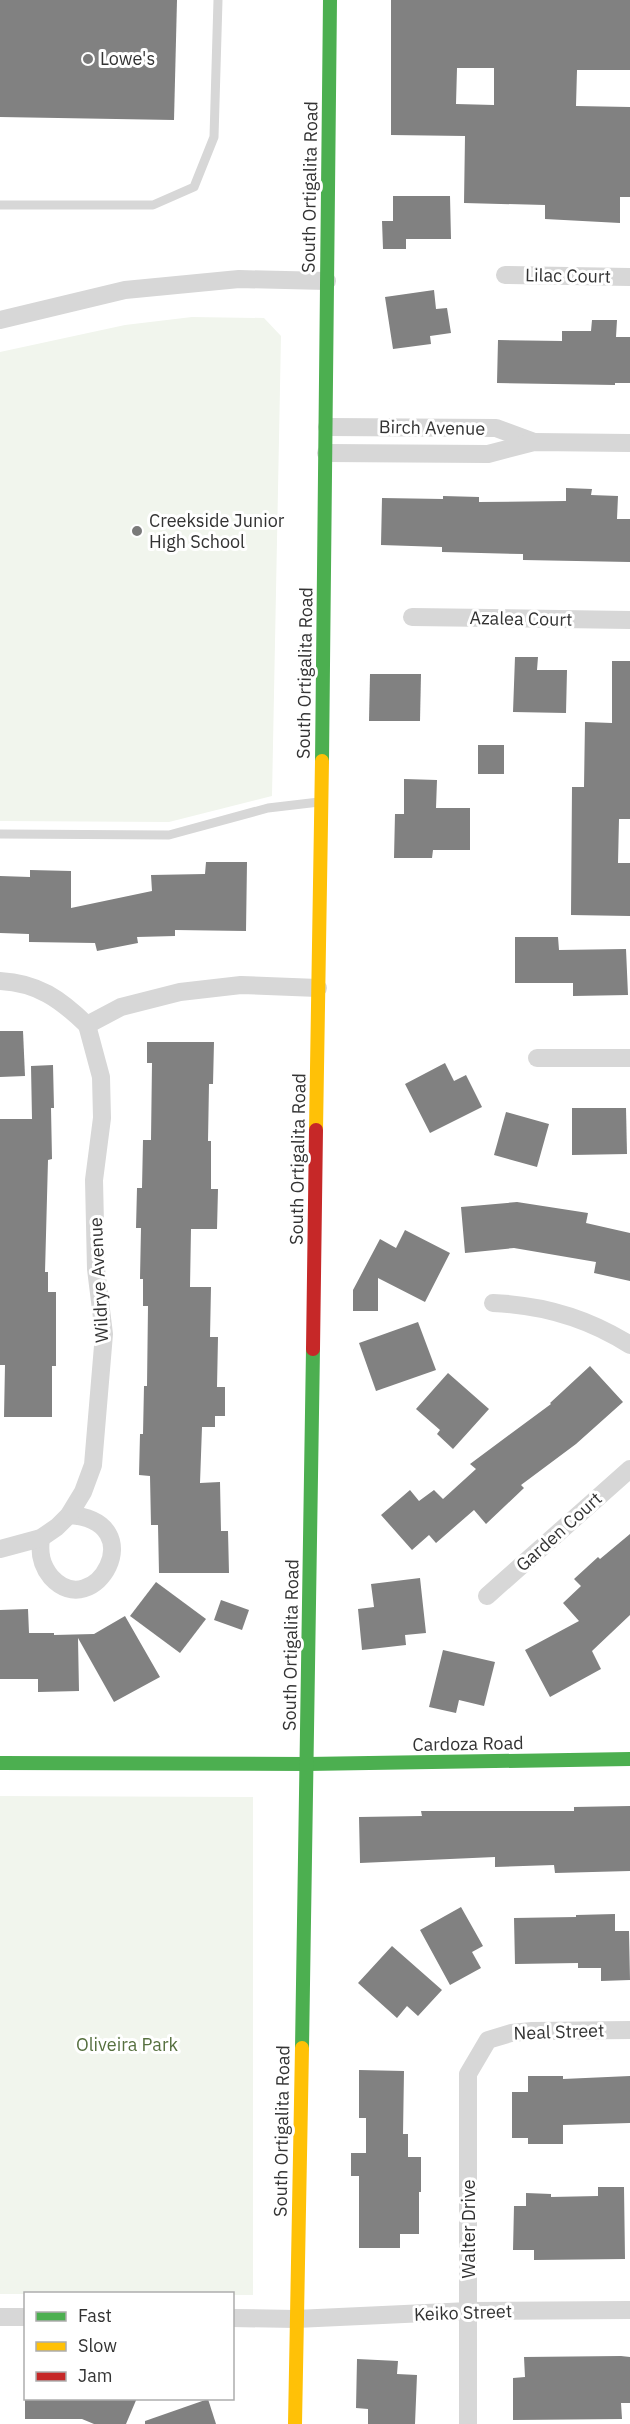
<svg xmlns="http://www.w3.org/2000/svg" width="630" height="2424" viewBox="0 0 630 2424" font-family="'IBM Plex Sans',sans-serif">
<rect width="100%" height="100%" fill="#fff"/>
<g fill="#f1f5ed">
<path d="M192,317L264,318L281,336L272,796L169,822L0,821V352L125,325Z"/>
<path d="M0,1796L253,1797V2295H233L232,2294H0Z"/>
</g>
<g fill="#818181" fill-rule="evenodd">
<path d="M0,0H177L174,120L0,117Z"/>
<path d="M391,0H630V70H577L576,106L630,107V197H620V223L545,219V205L464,203L465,136L391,135ZM457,68H494V105L456,104Z"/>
<path d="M393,196H450L451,239H406V249H383L382,221H393Z"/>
<path d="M434,290L436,309L447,308L451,333L430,336L431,344L393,349L385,297Z"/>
<path d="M592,320H617L616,337H630V383H615V385L497,383L498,340L562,341V331H591Z"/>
<path d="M566,488L592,489L591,495L618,496L617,519H630V562L523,560V554L442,552V547L381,545L382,498L443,499V496L479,497V502L566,501Z"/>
<path d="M515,657H538L537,670H567L566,713L513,712Z"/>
<path d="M612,661H630V819H619L618,863H630V916L571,915L572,787H584L585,722L612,723Z"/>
<path d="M370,674H421L420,721H369Z"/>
<rect x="478" y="745" width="26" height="29"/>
<path d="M404,779L437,780L436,808H470V850H433L432,858H394L395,814H404Z"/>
<path d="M206,862H247L246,931L175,930V936L137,937L138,943L97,951L95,943L29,942V934L0,933V876L30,877V870L71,871V908L152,891L151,875L205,874Z"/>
<path d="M515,937H558L559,950L626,949L628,995L573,996V983H515Z"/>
<path d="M0,1031H23L25,1076L0,1077Z"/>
<path d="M147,1042H214L213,1084H209L208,1141H211V1189H218L217,1229H191L190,1287H211L210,1337H218L217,1387H225V1416H215V1427H202L200,1483L220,1482L221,1531H228L229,1573H159L158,1525H151L150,1476L139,1475L140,1434H143L144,1386H147L148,1306H143V1279H140L141,1228H136L137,1188H142L143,1140H151L152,1063H147Z"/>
<path d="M445,1063L454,1081L466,1075L482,1107L430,1133L405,1084Z"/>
<path d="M53,1065L54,1108H51L52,1159L48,1160L45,1272H48V1292H56V1366H52V1417H4L5,1365H0V1119H32L31,1066Z"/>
<path d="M572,1108H626L627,1154L572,1155Z"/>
<path d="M506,1112L549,1124L537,1167L494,1155Z"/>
<path d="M517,1202L588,1213L586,1223L630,1233V1281L594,1273L596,1262L514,1248L465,1253L461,1207Z"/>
<path d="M405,1230L450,1253L425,1302L378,1278V1311H353V1290L380,1239L396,1248Z"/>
<path d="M418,1322L436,1370L376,1391L359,1343Z"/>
<path d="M590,1366L623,1402L576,1444L521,1485L524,1488L486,1524L474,1510L436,1543L429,1535L412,1550L381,1515L410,1490L419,1501L434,1490L443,1499L476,1469L470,1464L551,1404L550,1403Z"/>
<path d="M448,1373L489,1409L453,1449L437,1434L440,1430L416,1409Z"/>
<path d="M630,1534V1615L592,1651L601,1669L550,1697L525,1650L579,1621L563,1603L581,1586L574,1579L598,1557L600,1559Z"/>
<path d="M420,1578L426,1633L405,1635L406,1645L362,1650L358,1609L374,1607L371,1584Z"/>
<path d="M156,1582L206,1619L180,1653L130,1616Z"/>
<path d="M221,1600L249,1610L242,1630L214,1620Z"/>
<path d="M28,1609L29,1633H54V1635L94,1634L125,1616L160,1677L114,1702L78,1638L79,1691L38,1692V1679H0V1610Z"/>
<path d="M443,1650L495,1662L484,1706L459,1700L456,1713L429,1707Z"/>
<path d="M630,1806V1871L555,1873L554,1865L495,1867V1857L360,1863L359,1817L422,1816L421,1811H574V1807Z"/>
<path d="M461,1907L483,1946L472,1952L481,1968L450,1985L420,1930Z"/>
<path d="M615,1914V1931H629L630,1980L601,1981V1968H578V1963L515,1964L514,1918L576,1917V1915Z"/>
<path d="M392,1946L442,1990L418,2016L407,2006L397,2018L358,1983Z"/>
<path d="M359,2070L404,2071L403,2134H408V2157H421V2192H419V2234H400V2248H359V2176H351V2153H366V2118H359Z"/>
<path d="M528,2076H563V2079L630,2076V2123L563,2125V2144H528V2138H512V2092H528Z"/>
<path d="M598,2187H624L625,2259L534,2260V2250H513L514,2206H526V2193L551,2194V2197L598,2196Z"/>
<path d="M621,2356L630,2357V2403H621L622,2419L513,2420V2378L525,2377L524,2357Z"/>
<path d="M357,2359L398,2361L397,2374L417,2375L415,2424H368V2409L356,2408Z"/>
<path d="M25,2398H137L126,2424H94L82,2419H25Z"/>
<path d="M208,2399L216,2424H145V2421Z"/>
</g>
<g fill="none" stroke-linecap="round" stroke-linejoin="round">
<g stroke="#d7d7d7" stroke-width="9">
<path d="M0,205H153L194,187L214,137L218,0"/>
<path d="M0,834L169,835L268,808L319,802"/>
</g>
<g stroke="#d7d7d7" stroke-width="18">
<path d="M505,275L630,277"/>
<path d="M0,320L125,290L239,279L327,281"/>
<path d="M327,427L496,428L534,442"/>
<path d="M326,453L488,454L534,442L630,443"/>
<path d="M412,617L630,620"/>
<path d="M0,981C38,983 60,999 87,1025"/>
<path d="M87,1025L121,1007L180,992L241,985L318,988"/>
<path d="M537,1058H630"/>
<path d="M493,1303C543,1305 588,1318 630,1345"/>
<path d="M41,1538C39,1553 41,1565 51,1577C94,1625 154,1521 69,1515"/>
<path d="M0,1549L41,1538L57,1527L69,1515L83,1492L93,1465L104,1334L96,1269L94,1180L102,1118L101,1077L87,1025"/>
<path d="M487,1596L630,1469"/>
<path d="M0,2317H26"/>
<path d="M232,2318L296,2319L469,2311L630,2310"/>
<path d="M468,2424V2074L488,2040L511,2033L532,2031L630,2030"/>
</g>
<g stroke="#4caf50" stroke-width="14">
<path d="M322,761L330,0"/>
<path d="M0,1763L307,1764L630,1759"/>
<path d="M302,2048L313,1349"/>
</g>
<g stroke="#ffc107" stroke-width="14">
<path d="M316,1130L322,761"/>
<path d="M295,2424L302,2048"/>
</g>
<path stroke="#c62828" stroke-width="14" d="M313,1349L316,1130"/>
</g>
<g fill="#7a7a7a" stroke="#fff" stroke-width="2">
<circle cx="88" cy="59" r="6"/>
<circle cx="137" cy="531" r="6"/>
</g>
<g text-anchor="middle" stroke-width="6" stroke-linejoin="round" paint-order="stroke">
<g font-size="18" fill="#333" stroke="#fff" text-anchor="start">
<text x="100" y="65">Lowe's</text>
<text x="149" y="527">Creekside Junior<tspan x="149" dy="21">High School</tspan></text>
</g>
<g font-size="18" fill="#333" stroke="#fff">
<text transform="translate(310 187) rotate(-89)" y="6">South Ortigalita Road</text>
<text transform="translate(568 276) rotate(1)" y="6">Lilac Court</text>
<text transform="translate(432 428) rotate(1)" y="6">Birch Avenue</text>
<text transform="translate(521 619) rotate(1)" y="6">Azalea Court</text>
<text transform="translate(305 673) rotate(-89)" y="6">South Ortigalita Road</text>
<text transform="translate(298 1159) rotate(-89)" y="6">South Ortigalita Road</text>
<text transform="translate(99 1280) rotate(-93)" y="6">Wildrye Avenue</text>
<text transform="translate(559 1532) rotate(-42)" y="6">Garden Court</text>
<text transform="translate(291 1645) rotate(-89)" y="6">South Ortigalita Road</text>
<text transform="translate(468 1744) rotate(-1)" y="6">Cardoza Road</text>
<text transform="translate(559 2032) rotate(-2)" y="6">Neal Street</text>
<text transform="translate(282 2131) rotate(-89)" y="6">South Ortigalita Road</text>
<text transform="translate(469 2229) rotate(-90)" y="6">Walter Drive</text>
<text transform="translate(463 2313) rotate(-2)" y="6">Keiko Street</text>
</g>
<g font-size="18" fill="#56703f" stroke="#fff">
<text x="127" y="2051">Oliveira Park</text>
</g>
</g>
<rect x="24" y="2292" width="210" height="108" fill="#ffffff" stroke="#adadad" stroke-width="1.5"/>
<rect x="36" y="2312" width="30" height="9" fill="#4caf50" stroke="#adadad" stroke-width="1.5"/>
<text x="78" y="2322" font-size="18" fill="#333333">Fast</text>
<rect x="36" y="2342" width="30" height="9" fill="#ffc107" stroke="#adadad" stroke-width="1.5"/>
<text x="78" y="2352" font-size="18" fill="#333333">Slow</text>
<rect x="36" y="2372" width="30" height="9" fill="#c62828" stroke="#adadad" stroke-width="1.5"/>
<text x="78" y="2382" font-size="18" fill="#333333">Jam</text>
</svg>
